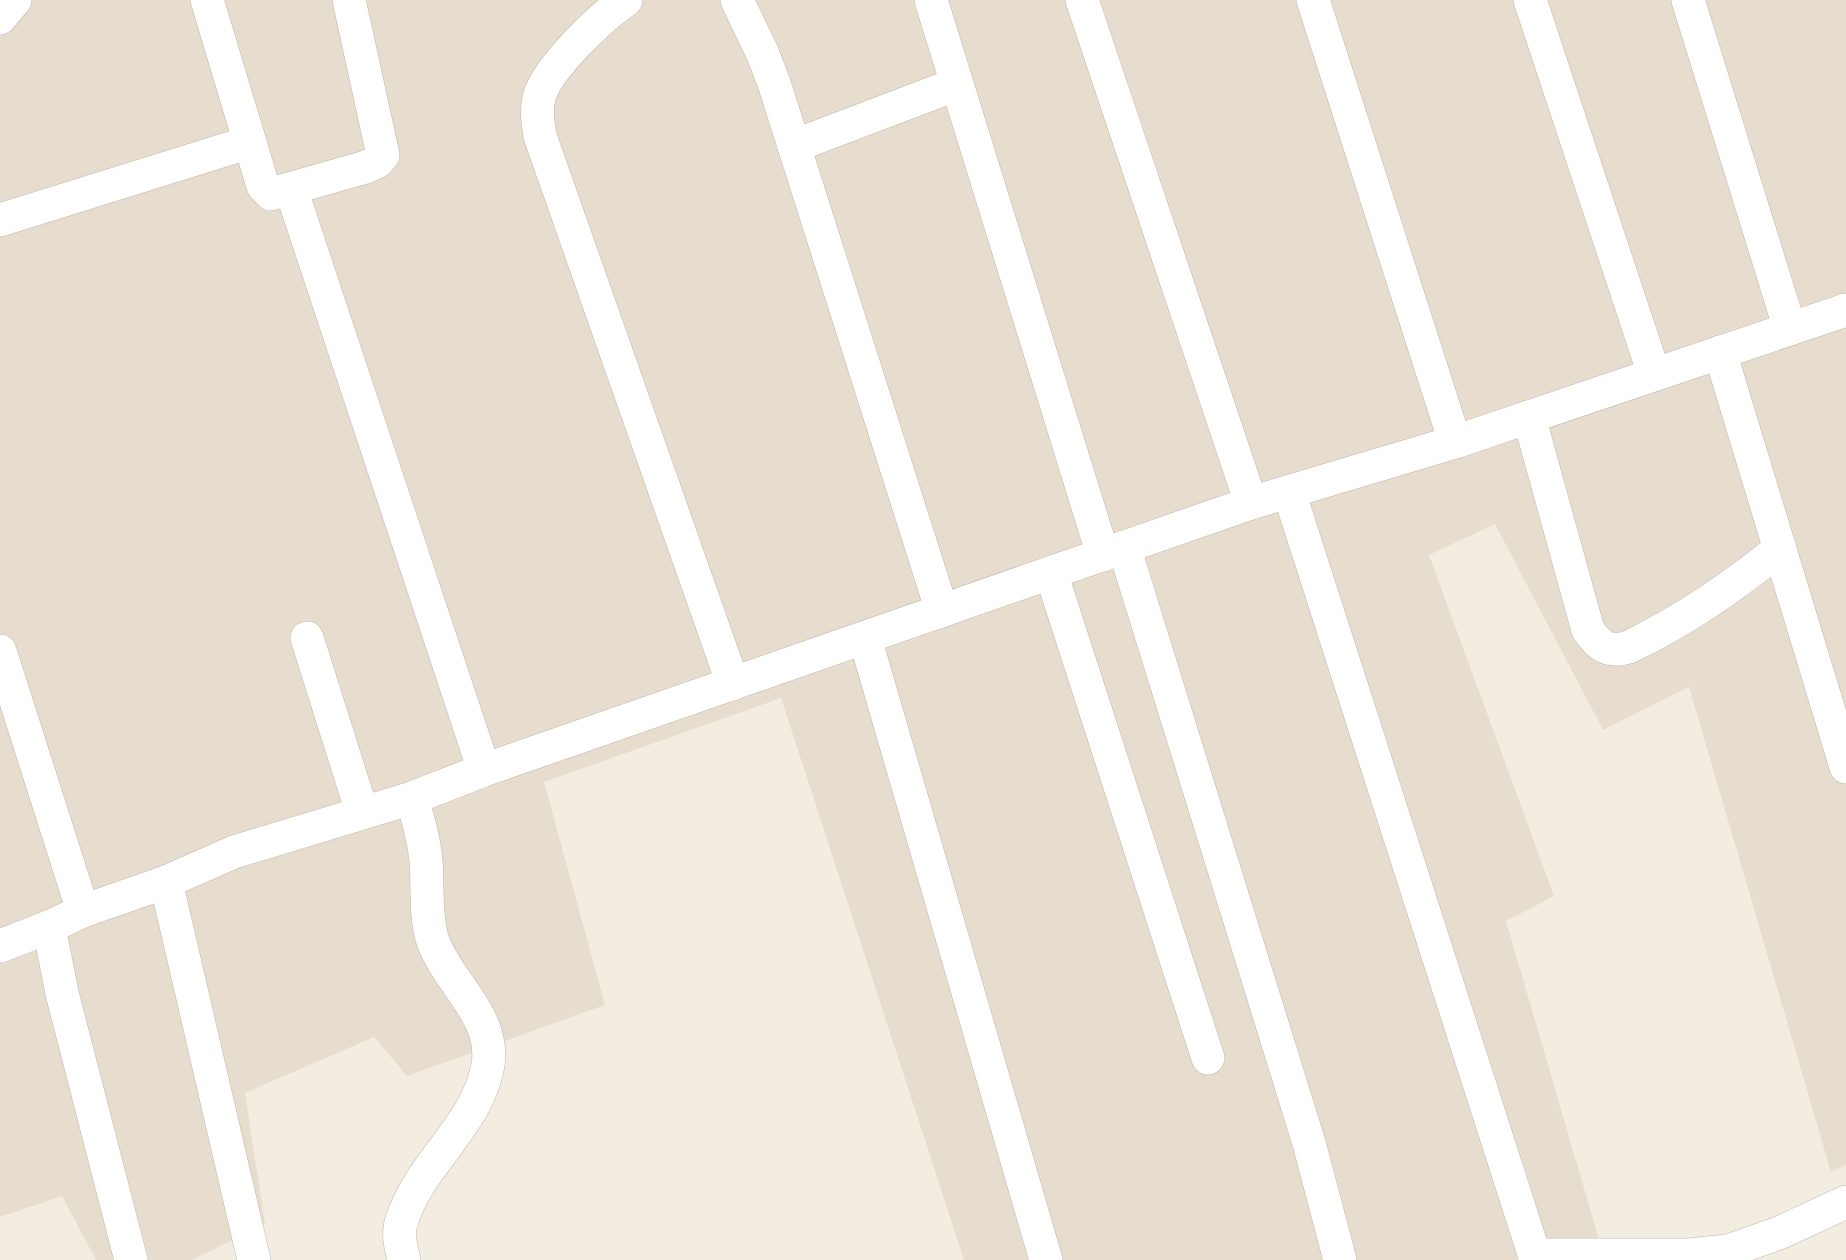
<svg xmlns="http://www.w3.org/2000/svg" width="1846" height="1260" viewBox="0 0 1846 1260" font-family="Figtree,sans-serif">
<rect width="100%" height="100%" fill="#f3ece1"/>
<path fill="#e7ddce" d="M0,0H1846V1165L1831,1172L1689,687L1603,730L1495,524L1429,555L1554,896L1506,921L1605,1260H964L781,698L544,782L605,1005L407,1076L374,1037L245,1093L265,1224L192,1260H96L62,1196L0,1217Z"/>
<g fill="none" stroke-linecap="round" stroke-linejoin="round">
<g stroke="#c1b6a6" stroke-width="34">
<g id="minor">
<path d="M207,0L263,186L271,194L366,167L377,162L383,155L349,0"/>
<path d="M626,0C601,17 546,69 539,98C536,111 538,123 540,136L733,684"/>
<path d="M737,0L762,52L774,83L942,611"/>
<path d="M931,0L1103,555"/>
<path d="M1082,0L1251,503"/>
<path d="M1313,0L1455,442"/>
<path d="M1530,0L1654,374"/>
<path d="M1688,0L1790,329"/>
<path d="M0,18L15,0"/>
<path d="M794,146L957,84"/>
<path d="M291,189L484,770"/>
<path d="M0,220L250,142"/>
<path d="M1720,352L1846,767"/>
<path d="M1529,417L1588,630C1600,647 1609,653 1629,647C1685,620 1732,587 1780,549"/>
<path d="M1289,492L1536,1260"/>
<path d="M1124,547L1309,1143L1340,1260"/>
<path d="M1051,573L1208,1058"/>
<path d="M307,638L362,812"/>
<path d="M865,638L1046,1260"/>
<path d="M0,651L83,911"/>
<path d="M166,882L254,1260"/>
<path d="M0,946L49,927"/>
<path d="M1535,1255H1689L1728,1251L1779,1233L1846,1202"/>
<path d="M131,1260L62,993L49,927L83,911L166,882L234,852L412,798L484,770L1251,503L1455,442L1846,310"/>
<path d="M404,1260C401,1247 397,1233 402,1220C420,1163 478,1125 488,1065C496,1015 446,982 432,938C425,913 428,886 426,861C424,839 418,819 412,798"/>
</g>
</g>
<use href="#minor" stroke="#fff" stroke-width="33"/>
</g>
</svg>
